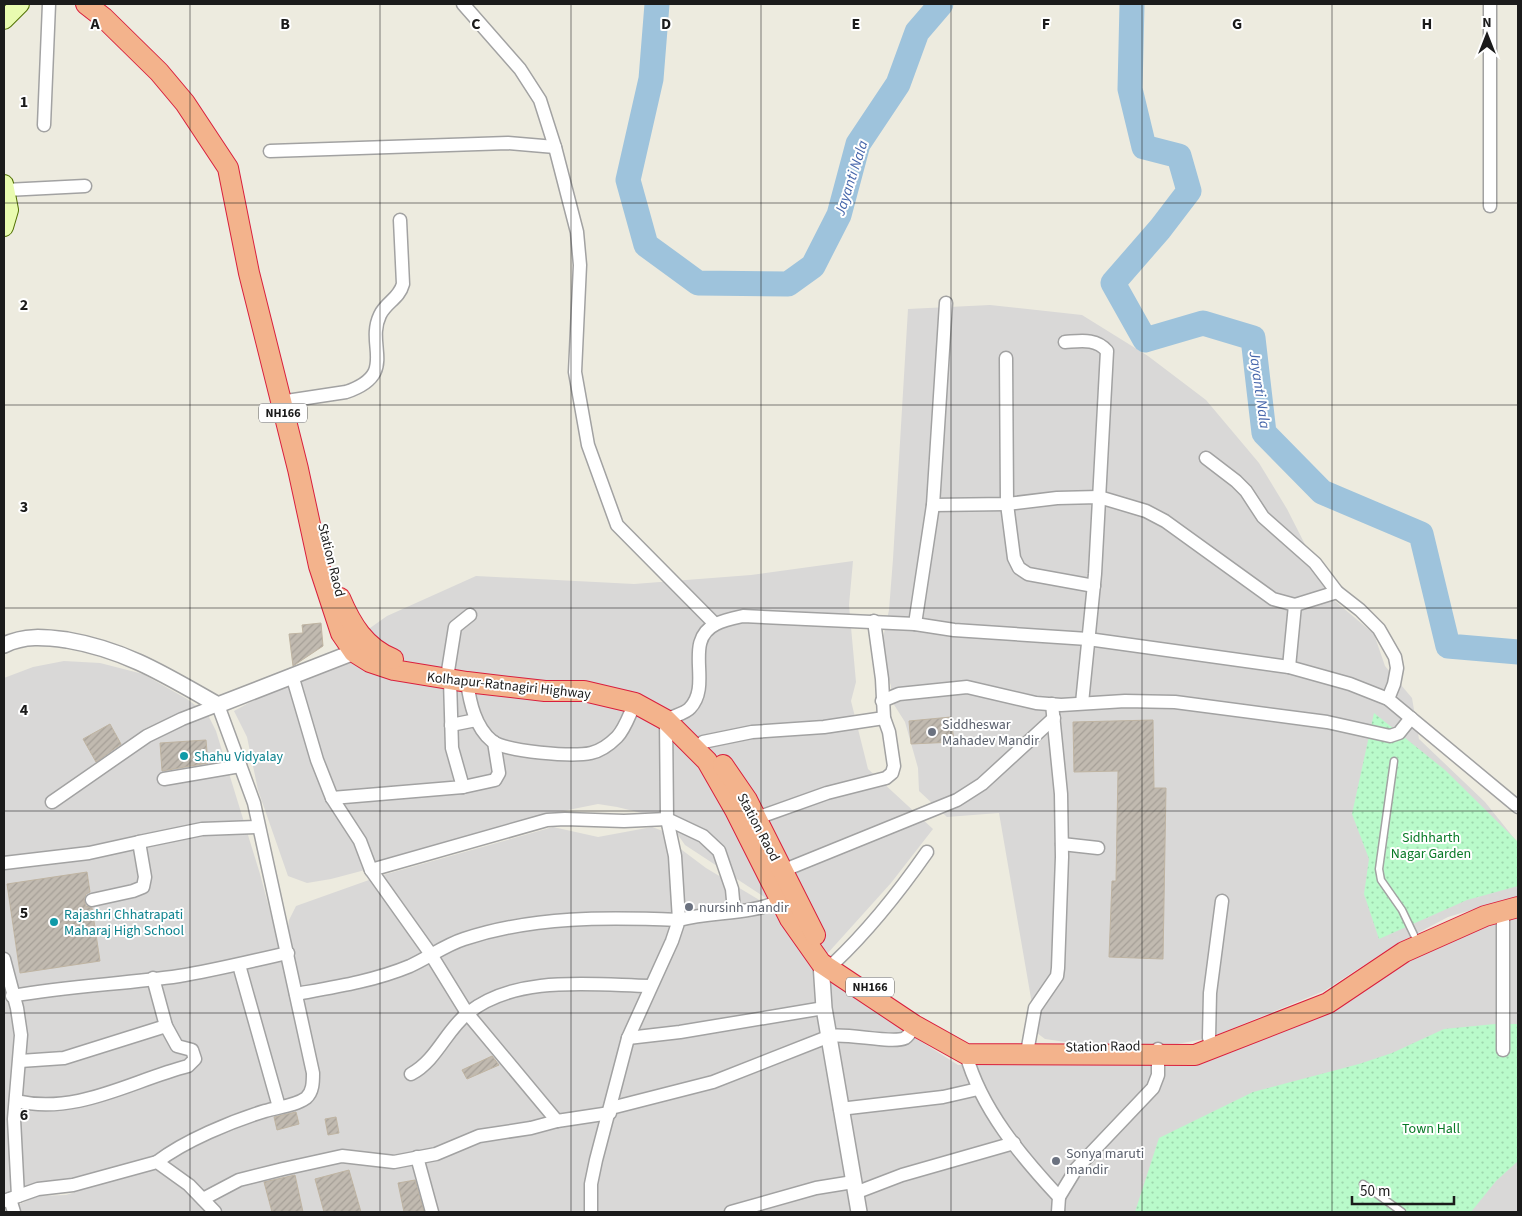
<svg xmlns="http://www.w3.org/2000/svg" width="1522" height="1216" viewBox="0 0 1522 1216" font-family="'Source Sans 3',sans-serif">
<defs>
<pattern id="park-dots" width="8" height="8" patternUnits="userSpaceOnUse" patternTransform="scale(1.25)"><rect width="8" height="8" fill="#b9faca"/><path d="M2 2h.1M6 6h.1" fill="none" stroke="#9ed6ad" stroke-width="1.8" stroke-linecap="round"/></pattern>
<pattern id="building-hatch" width="6" height="6" patternUnits="userSpaceOnUse" patternTransform="scale(1.25)"><rect width="6" height="6" fill="#c1bab0"/><path d="M-1 1l2-2M0 6l6-6M5 7l2-2" fill="none" stroke="#a59f97"/></pattern>
</defs>
<rect width="100%" height="100%" fill="#edebdf"/>
<g fill="#d9d8d7">
<path d="M990,305L1082,315L1148,356L1206,400L1259,463L1287,509L1318,570L1329,596L1374,634L1385,666L1412,698L1419,739L1485,802L1518,843V896L1448,917L1395,945L1324,991L1209,1038L1167,1046H1093L1045,1039L1037,1033L999,813L947,817L919,791L918,768L905,722L891,700V686L880,652L889,610L893,559L908,309Z"/>
<path d="M853,561L849,605L856,682L851,701L868,769L933,829L891,883L827,954L811,930L769,900L685,845L667,819L617,807L598,804L548,814L494,836L331,879L307,883L288,876L258,790L247,737L234,711L315,667L387,616L476,576L634,584L751,575Z"/>
<path d="M64,661L100,663L143,674L187,699L208,715L216,731L260,874L287,975L301,1053L309,1078L305,1096L125,1169L4,1195V678L33,667Z"/>
<path d="M553,827L598,837L652,827L663,831L666,838L706,868L761,901L782,905L849,989L900,1028L958,1065L1137,1059L1235,1039L1383,964L1518,907V1212H4V1207L20,1204L37,1196L66,1195L111,1180L231,1128L308,1102L314,1064L311,1031L301,988L286,945L289,920L296,906L383,875Z"/>
</g>
<g fill="url(#park-dots)">
<path d="M1374,713L1445,770L1518,842V886L1467,900L1379,939L1364,894L1369,859L1352,814Z"/>
<path d="M1495,1024H1518V1161L1496,1181L1471,1212H1135L1159,1138L1253,1092L1359,1064L1392,1053L1444,1029Z"/>
</g>
<g fill="none" stroke-linecap="round" stroke-linejoin="round">
<g stroke="#9ec3dc" stroke-width="25">
<path d="M657,4L651,79L628,180L646,245L698,283L788,284L813,266L839,215L858,144L898,84L917,32L941,4"/>
<path d="M1132,4L1130,89L1144,147L1179,156L1189,191L1160,229L1113,283L1145,340L1203,323L1253,338L1264,433L1322,492L1421,534L1448,646L1518,652"/>
</g>
</g>
<g fill="url(#building-hatch)" stroke="#bfb4a2">
<path d="M321,623L323,646L293,666L289,634L303,633L302,625Z"/>
<path d="M951,717L954,742L911,744L909,721Z"/>
<path d="M1153,720L1154,788H1166L1163,959L1109,957L1112,881H1116L1118,771L1074,772L1073,722Z"/>
<path d="M110,724L121,744L96,762L83,739Z"/>
<path d="M206,740L208,763L162,771L160,743Z"/>
<path d="M87,872L90,892L86,894L84,901L86,906L92,908L100,961L20,973L7,884Z"/>
<path d="M492,1056L499,1065L467,1079L462,1070Z"/>
<path d="M296,1112L299,1124L277,1130L274,1117Z"/>
<path d="M336,1117L339,1133L328,1135L325,1119Z"/>
<path d="M349,1170L361,1212H324L315,1179Z"/>
<path d="M295,1175L303,1212H272L264,1182Z"/>
<path d="M415,1180L424,1212H404L398,1183Z"/>
</g>
<g fill="none" stroke-linecap="round" stroke-linejoin="round">
<g stroke="#a2a2a2" stroke-width="9">
<g id="service">
<path d="M1394,761L1379,869L1381,880L1402,910L1414,935"/>
<path d="M1363,1184L1402,1212"/>
</g>
</g>
<g stroke="#a2a2a2" stroke-width="15">
<g id="minor">
<path d="M463,4L520,69L540,100L555,147L577,232L580,265L575,372L588,445L617,525L715,624"/>
<path d="M1490,4V206"/>
<path d="M44,125L49,4"/>
<path d="M270,151L508,143L555,147"/>
<path d="M6,190L85,186"/>
<path d="M1065,342C1081,341 1096,338 1107,351L1095,574L1082,703"/>
<path d="M1006,358L1007,504L1014,558L1019,568L1028,574L1094,586"/>
<path d="M280,402L346,392C399,374 365,346 380,315C386,302 399,299 403,284L400,220"/>
<path d="M1206,458L1236,481L1246,491L1263,517L1315,563L1337,592L1360,610L1379,629L1395,657L1397,668L1394,684L1388,699"/>
<path d="M933,505L1007,504L1057,498L1099,497L1146,511L1165,521L1273,599L1295,605L1289,667"/>
<path d="M1295,605L1337,592"/>
<path d="M915,624L933,505L946,303"/>
<path d="M448,671L455,627L470,615"/>
<path d="M292,675L317,760L332,798L360,841L371,870L430,953L467,1013L557,1121L610,1113"/>
<path d="M467,682C470,703 475,727 492,741C507,752 573,757 591,753C600,751 610,744 617,737C625,729 630,713 635,703"/>
<path d="M882,701L899,694L967,687L1036,703L1061,705L1125,701L1175,702L1327,722L1390,736L1399,733L1411,718"/>
<path d="M451,725L476,720"/>
<path d="M703,742L752,732L824,727L884,718"/>
<path d="M164,779L240,766"/>
<path d="M463,787L495,780L499,773L494,742"/>
<path d="M332,798L463,787L452,748L450,680"/>
<path d="M52,802L147,736L182,719L218,705L254,803L313,1073C313,1082 313,1092 306,1098C295,1106 278,1107 265,1111C232,1121 184,1141 157,1162"/>
<path d="M757,818L827,793L886,778L892,773L894,766L889,732L884,718L882,679L874,621"/>
<path d="M139,842L202,829L258,827"/>
<path d="M1062,844L1098,848"/>
<path d="M4,863L89,853L139,842L145,877L143,887L133,891L92,900"/>
<path d="M371,870L547,820L565,819L624,821L667,819L703,836L719,851L732,889L734,911"/>
<path d="M782,871L957,800L982,784L1054,718"/>
<path d="M1503,911V1050"/>
<path d="M4,959L17,1008L21,1035L14,1119L18,1196"/>
<path d="M834,963C870,929 899,892 927,852"/>
<path d="M239,965L279,1107"/>
<path d="M296,994C335,987 374,981 410,966C428,958 445,945 464,939C534,916 607,917 679,920L675,856L667,819L666,720C673,716 686,713 690,708C713,684 682,641 716,624C724,620 734,618 743,616L915,624L954,630L1088,639L1289,667L1350,684L1388,699L1518,807"/>
<path d="M12,996C68,986 124,984 179,976C216,970 251,961 288,953"/>
<path d="M628,1038L680,1032L824,1008"/>
<path d="M1209,1038L1210,993L1222,901"/>
<path d="M1028,1047L1035,1008L1057,976L1058,968L1062,857L1061,794L1052,704"/>
<path d="M966,1054C981,1109 1021,1156 1059,1197L1058,1212"/>
<path d="M20,1061L64,1058L166,1026"/>
<path d="M411,1074C437,1060 446,1030 468,1013C517,974 593,985 650,986"/>
<path d="M16,1101C78,1115 130,1081 188,1066L195,1059L192,1050L177,1046L166,1026L153,978"/>
<path d="M611,1108L713,1082L830,1036C848,1033 893,1044 905,1038C910,1035 912,1029 914,1025"/>
<path d="M840,1109L943,1097L978,1089"/>
<path d="M417,1157L432,1212"/>
<path d="M855,1193L902,1175L1014,1143"/>
<path d="M1059,1197L1076,1169L1153,1088L1158,1075V1049"/>
<path d="M10,1199L14,1212"/>
<path d="M203,1199L239,1180L283,1169L342,1156L394,1162L436,1154L479,1136L531,1128L557,1121"/>
<path d="M4,1201L38,1189L73,1185L157,1162L189,1185L215,1212"/>
<path d="M591,1212V1184L596,1160L628,1038L672,941L679,920C712,911 749,915 780,901"/>
<path d="M731,1212L816,1188L853,1182"/>
</g>
</g>
<g stroke="#a2a2a2" stroke-width="18">
<g id="tertiary">
<path d="M4,645C25,635 44,637 67,640C126,650 167,676 218,705L354,652"/>
<path d="M821,963L824,1008L859,1212"/>
</g>
</g>
<g stroke="#517102" stroke-width="20">
<g id="secondary">
<path d="M4,20L20,4"/>
<path d="M4,184L9,210L4,227"/>
</g>
</g>
<g stroke="#d91f3d" stroke-width="22">
<g id="trunk">
<path d="M86,4L104,18L159,72L185,103L228,168L249,273L298,469L319,566L341,633L354,652L370,662L394,670L467,682L545,691H584L635,703L666,720L707,761L735,810L790,919L821,963L914,1025L966,1054L1195,1055L1328,1003L1404,952L1485,916L1518,907"/>
<path d="M340,598C351,624 365,648 393,659"/>
<path d="M723,765L747,800L815,935"/>
</g>
</g>
<use href="#service" stroke="#fff" stroke-width="6"/>
<use href="#minor" stroke="#fff" stroke-width="12"/>
<use href="#tertiary" stroke="#fff" stroke-width="15"/>
<use href="#secondary" stroke="#e9fbb0" stroke-width="18"/>
<use href="#trunk" stroke="#f3b38c" stroke-width="20"/>
</g>
<path fill="none" stroke="#1b1b1b" stroke-width="1" stroke-opacity="0.55" d="M190,4V1212M380,4V1212M571,4V1212M761,4V1212M951,4V1212M1142,4V1212M1332,4V1212M4,203H1518M4,405H1518M4,608H1518M4,811H1518M4,1013H1518"/>
<g fill="#6b7280" stroke="#fff" stroke-width="2">
<circle cx="932" cy="732" r="5"/>
<circle cx="689" cy="907" r="5"/>
<circle cx="1056" cy="1161" r="5"/>
</g>
<g fill="#0f9aa8" stroke="#fff" stroke-width="2">
<circle cx="184" cy="756" r="5"/>
<circle cx="54" cy="922" r="5"/>
</g>
<g text-anchor="middle" stroke-width="4" stroke-linejoin="round" paint-order="stroke">
<g fill="#fff" stroke="#5f5f5f" stroke-width="1">
<rect x="259" y="403.5" width="48" height="19" rx="4"/>
<rect x="846" y="977.5" width="48" height="19" rx="4"/>
</g>
<g font-size="12" font-weight="bold" fill="#1b1b1b">
<text x="283" y="417">NH166</text>
<text x="870" y="991">NH166</text>
</g>
<g font-size="14" fill="#1b1b1b" stroke="#fff">
<text transform="translate(332 560) rotate(76)" y="5">Station Raod</text>
<text transform="translate(509 685) rotate(6)" y="5">Kolhapur-Ratnagiri Highway</text>
<text transform="translate(759 827) rotate(62)" y="5">Station Raod</text>
<text transform="translate(1103 1046) rotate(-1)" y="5">Station Raod</text>
</g>
<g font-size="14" fill="#5b616d" stroke="#fff" text-anchor="start">
<text x="942" y="729">Siddheswar<tspan x="942" dy="16">Mahadev Mandir</tspan></text>
<text x="699" y="912">nursinh mandir</text>
<text x="1066" y="1158">Sonya maruti<tspan x="1066" dy="16">mandir</tspan></text>
</g>
<g font-size="14" fill="#0d838f" stroke="#fff" text-anchor="start">
<text x="194" y="761">Shahu Vidyalay</text>
<text x="64" y="919">Rajashri Chhatrapati<tspan x="64" dy="16">Maharaj High School</tspan></text>
</g>
<g font-size="14" fill="#087926" stroke="#fff">
<text x="1431" y="842">Sidhharth<tspan x="1431" dy="16">Nagar Garden</tspan></text>
<text x="1431" y="1133">Town Hall</text>
</g>
<g font-size="15" font-style="italic" fill="#4666ab" stroke="#fff">
<text transform="translate(851 178) rotate(-72)" y="5">Jayanti Nala</text>
<text transform="translate(1260 390) rotate(82)" y="5">Jayanti Nala</text>
</g>
</g>
<g font-size="16" text-anchor="middle" font-weight="bold" fill="#1b1b1b" stroke="#fff" stroke-width="4" stroke-linejoin="round" paint-order="stroke">
<text x="95" y="29">A</text>
<text x="285" y="29">B</text>
<text x="476" y="29">C</text>
<text x="666" y="29">D</text>
<text x="856" y="29">E</text>
<text x="1046" y="29">F</text>
<text x="1237" y="29">G</text>
<text x="1427" y="29">H</text>
<text x="24" y="107">1</text>
<text x="24" y="310">2</text>
<text x="24" y="512">3</text>
<text x="24" y="715">4</text>
<text x="24" y="918">5</text>
<text x="24" y="1120">6</text>
</g>
<rect width="1522" height="1216" fill="none" stroke="#1b1b1b" stroke-width="10"/>
<g transform="translate(1487 35)" stroke="#ffffff" stroke-width="4" paint-order="stroke">
<path d="M0-4L9 19L0 12L-9 19Z" fill="#1b1b1b"/>
<text y="-8" font-size="14" font-weight="bold" text-anchor="middle" fill="#1b1b1b">N</text>
</g>
<path d="M1352 1196v8h102v-8" fill="none" stroke="#1b1b1b" stroke-width="2.5"/>
<text x="1360" y="1196" font-size="15" fill="#1b1b1b" stroke="#ffffff" stroke-width="4" paint-order="stroke">50 m</text>
</svg>
